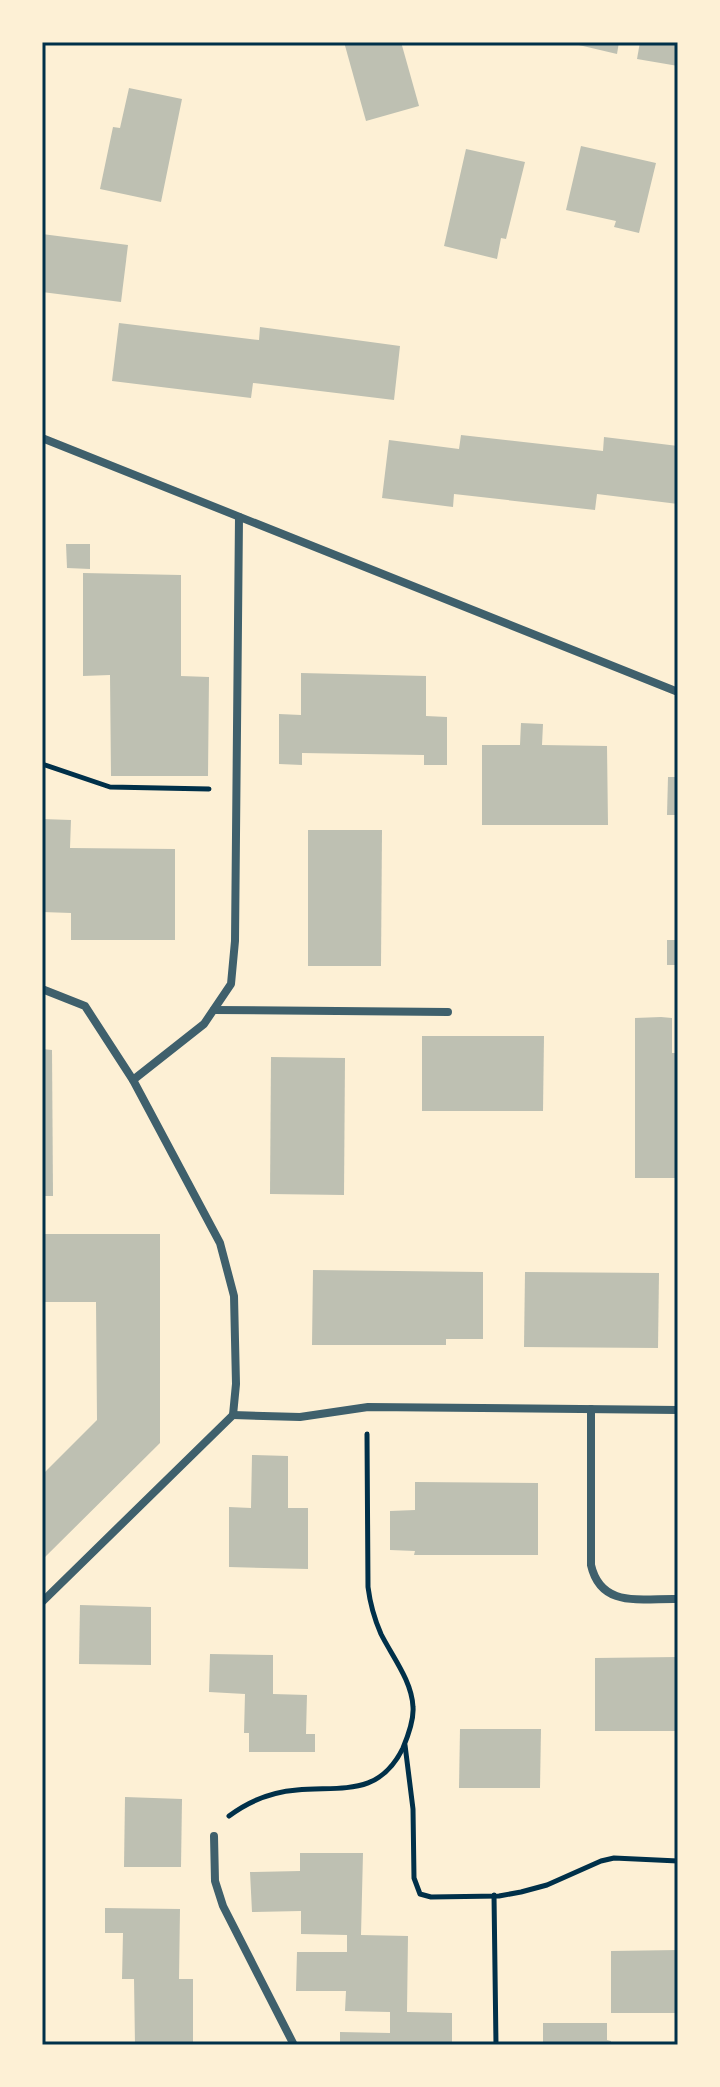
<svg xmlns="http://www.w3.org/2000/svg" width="720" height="2087" viewBox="0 0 720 2087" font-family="'Asap Condensed',sans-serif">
<rect width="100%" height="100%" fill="#fdf0d5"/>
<g fill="#bec0b2">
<path d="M344,42H401L419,106L366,121Z"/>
<path d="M566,42H619L617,54Z"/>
<path d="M640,42H678V66L637,59Z"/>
<path d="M129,88L182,99L161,202L100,189L113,127L120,128Z"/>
<path d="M581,146L656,163L639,233L614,227L616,221L566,210Z"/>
<path d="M466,149L525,162L506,239L501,238L497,259L444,246Z"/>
<path d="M42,234L128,245L121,302L42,292Z"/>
<path d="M119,323L259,340L260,327L400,346L394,400L253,383L251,398L112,381Z"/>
<path d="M461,435L603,451L604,437L678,446V504L597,494L595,510L454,494L453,507L382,498L389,440L459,449Z"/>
<path d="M66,544H90V569L67,568Z"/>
<path d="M83,573L181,575V676L209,677L208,776H111L110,675L83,676Z"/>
<path d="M301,673L426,676V716L447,717V765H424V755L302,753V765L279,764V714L301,715Z"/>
<path d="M521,723L543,724L542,745L607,746L608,825H482V745H520Z"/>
<path d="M668,777H678V815H667Z"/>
<path d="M42,819L71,820L70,848L175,849V940H71V913L42,912Z"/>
<path d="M308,830H382L381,966H308Z"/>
<rect x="667" y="940" width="11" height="25"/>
<path d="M661,1017L672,1018V1053H678V1178H635V1018Z"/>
<path d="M422,1036H544L543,1111H422Z"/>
<path d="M42,1049L52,1050L53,1196H42Z"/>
<path d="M271,1057L345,1058L344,1195L270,1194Z"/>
<path d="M42,1234H160V1443L42,1560V1475L97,1420L96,1302H42Z"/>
<path d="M313,1270L483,1272V1339H446V1345H312Z"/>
<path d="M525,1272L659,1273L658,1348L524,1347Z"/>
<path d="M252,1455L288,1456V1508H308V1569L229,1567V1507L251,1508Z"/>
<path d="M415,1482L538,1483V1555H414L415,1551L390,1550V1511L415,1510Z"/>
<path d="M80,1605L151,1607V1665L79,1664Z"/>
<path d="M210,1654L273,1655V1694L307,1695L306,1734H315V1752H249V1733H244L245,1694L209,1692Z"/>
<path d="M678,1657V1731H595V1658Z"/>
<path d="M460,1729H541L540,1788H459Z"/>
<path d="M125,1797L182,1799L181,1867H124Z"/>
<path d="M300,1853H363L361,1935L408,1936L407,2012L452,2013V2045H340V2032L390,2033V2012L345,2011L346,1991H296L297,1952H347V1935L301,1934V1911L252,1912L250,1872L300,1871Z"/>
<path d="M105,1908L180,1909L179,1979H193V2045H135L134,1979H122L123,1933H105Z"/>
<path d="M678,1950V2013H611V1951Z"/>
<path d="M543,2023H607V2040L611,2041V2045H554L543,2043Z"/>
</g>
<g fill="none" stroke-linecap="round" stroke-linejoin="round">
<g stroke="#003049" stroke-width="5">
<path d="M42,764L110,787L209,789"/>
<path d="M405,1745L413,1809L414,1878L420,1894L431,1897L499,1896L521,1892L547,1885L601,1861L614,1858L678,1861"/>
<path d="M229,1816C249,1801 271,1792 297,1790C342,1786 379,1797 403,1748C408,1736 414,1719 413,1707C412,1681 392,1656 381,1634C374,1618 370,1603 368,1587L367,1434"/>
<path d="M494,1895L496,2045"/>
</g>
<g stroke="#3f606c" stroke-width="8">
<path d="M42,438L678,692"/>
<path d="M42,989L85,1006L133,1080L220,1243L234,1296L236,1384L233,1415L42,1602"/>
<path d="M214,1010L448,1012"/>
<path d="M133,1080L204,1024L231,984L235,941L239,517"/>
<path d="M591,1409V1565C601,1609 642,1598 678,1599"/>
<path d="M233,1415L300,1417L368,1407L678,1410"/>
<path d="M214,1836L215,1881L223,1906L294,2045"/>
</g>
</g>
<rect width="720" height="2087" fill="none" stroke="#fdf0d5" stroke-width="88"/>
<rect x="44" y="44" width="632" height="1999" fill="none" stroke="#003049" stroke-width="3"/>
</svg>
